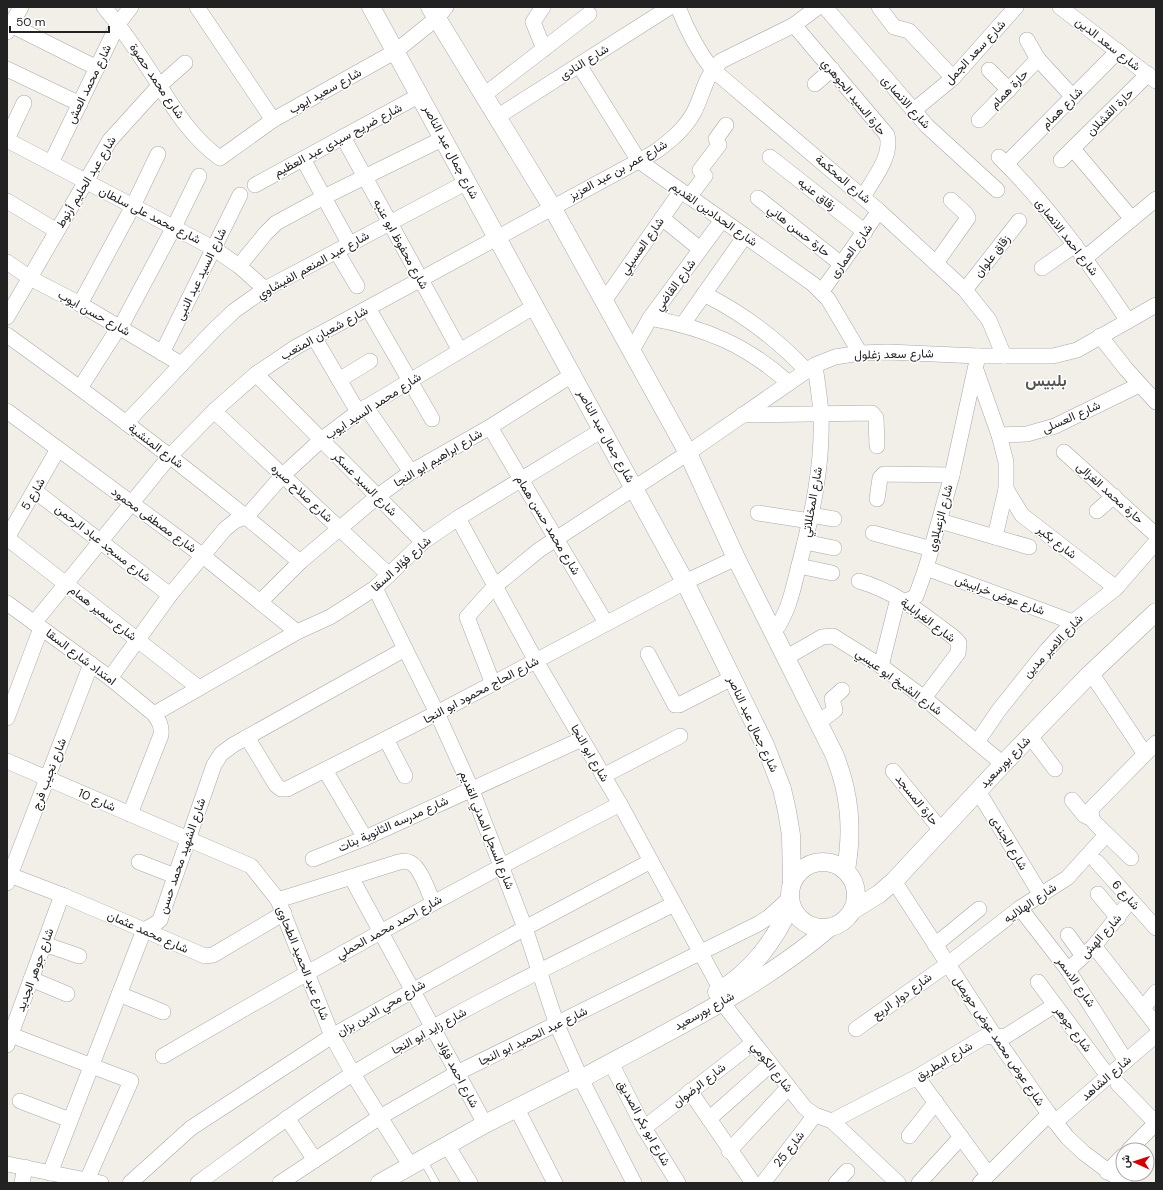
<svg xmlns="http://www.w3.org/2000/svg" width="1163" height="1190" viewBox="0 0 1163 1190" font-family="'DM Sans',Vazirmatn,sans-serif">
<rect width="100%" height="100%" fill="#f2efe9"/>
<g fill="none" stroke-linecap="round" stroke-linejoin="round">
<g stroke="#a9a9a9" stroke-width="8">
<path id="service" d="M423,1160L436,1183"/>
</g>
<g stroke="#a9a9a9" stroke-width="16">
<g id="minor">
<path d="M104,7C124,31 142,58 159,85C176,112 194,140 220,158L273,120L396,51L437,18L446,7"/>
<path d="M197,7L273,120"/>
<path d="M543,7L533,22L544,49"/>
<path d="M678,7C687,30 697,50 712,69L879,211L965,290L989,320L1004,356"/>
<path d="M825,7L927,126L997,190"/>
<path d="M879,7L894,27L909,31L953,78"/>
<path d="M1060,7L1156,81"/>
<path d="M11,25L97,68"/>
<path d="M794,25L887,135C893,156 873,179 863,197"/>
<path d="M7,32L21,7"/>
<path d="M1027,40L1038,59L1073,97"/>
<path d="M579,65L639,161L813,284L828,299L860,353"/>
<path d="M7,69L80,104"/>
<path d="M989,70L1009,90"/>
<path d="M815,84L832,69"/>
<path d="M484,95L589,14"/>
<path d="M913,111L953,78L1016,7"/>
<path d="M497,117L670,7"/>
<path d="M979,120L1038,59"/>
<path d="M343,137L460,351"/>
<path d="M7,139L24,103"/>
<path d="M7,140L213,248L239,266L265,289"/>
<path d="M1073,149L1132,219"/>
<path d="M770,157L865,232"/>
<path d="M999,157C1049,206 1089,263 1128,321"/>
<path d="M303,159L350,245"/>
<path d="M1061,160L1148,74"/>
<path d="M51,163L118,24L131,7"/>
<path d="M1006,164L1118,51"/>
<path d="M255,185L420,95"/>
<path d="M689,197L705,176L700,170L719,145L716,139L726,125"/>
<path d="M758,198L841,264"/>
<path d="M7,201L57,231"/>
<path d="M662,218L700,249"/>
<path d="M337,252L357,286"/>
<path d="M1085,258L1156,199"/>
<path d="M7,262L30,278L80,304L181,364"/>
<path d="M936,263L968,218L966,214L951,200"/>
<path d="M239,266L265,234L276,223L324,197L444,138"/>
<path d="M1042,268L1075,245"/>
<path d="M965,290L1019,221"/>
<path d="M822,291L879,211"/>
<path d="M704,294C744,314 776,338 806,370"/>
<path d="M604,301L681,191"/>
<path d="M80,304L133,206L158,154"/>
<path d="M368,308L432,419"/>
<path d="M7,317L110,140L159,86L185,63"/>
<path d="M650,318C706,328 746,345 789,383"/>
<path d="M683,324L745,236"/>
<path d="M120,328L174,227L199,176"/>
<path d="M7,335C107,407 206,482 300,562"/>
<path d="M1100,336L1126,369L1156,402"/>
<path d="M314,337L358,412"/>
<path d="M631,352L650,318L722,220"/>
<path d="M162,353L240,195"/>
<path d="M976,370L999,435L1006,462V489L995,537"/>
<path d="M256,374L423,542"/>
<path d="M339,380L370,361"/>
<path d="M80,388L119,327"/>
<path d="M366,407L411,472"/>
<path d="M7,411L203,556L297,632"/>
<path d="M214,411L389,575"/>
<path d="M742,415L872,413L876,418L877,446"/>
<path d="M126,423L213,331L234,311L265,289L467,182"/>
<path d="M490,427L606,623"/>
<path d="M999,435L1027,434L1055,426L1139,385"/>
<path d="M1064,452L1156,535"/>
<path d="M1006,489L1022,515L1116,588"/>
<path d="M35,491L170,595"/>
<path d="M877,499L880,478L884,474L952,475"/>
<path d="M1097,511L1114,496"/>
<path d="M758,513L810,521"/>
<path d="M811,515L834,519"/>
<path d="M458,518L536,661L620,804L721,990"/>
<path d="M940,521L1029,547"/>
<path d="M873,533L932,549"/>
<path d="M7,538L199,688"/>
<path d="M7,538L58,449"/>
<path d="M805,542L834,548"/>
<path d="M799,566L832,573"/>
<path d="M926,568L1073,622"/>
<path d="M859,581C890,590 914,607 940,627C946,632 954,636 959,643L958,653L924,698"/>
<path d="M375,588L437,713L471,788L525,928L557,1025L581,1079L634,1183"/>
<path d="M260,602L300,562L378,496L411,472L490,427L572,375"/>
<path d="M7,603L110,678L154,714C159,721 162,726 161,735L130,814"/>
<path d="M34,623L170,456L214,411L256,374L296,347L655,152C670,141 685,129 694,112C704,93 704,77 721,61L794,25L818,7"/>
<path d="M774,632C789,612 793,589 799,565C812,516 823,465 821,414C820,398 817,381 815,365"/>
<path d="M648,654L675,705H679L732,678"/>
<path d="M787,657L822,637L833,636L881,666L924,698L1003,764"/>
<path d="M881,666L896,606L900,602L909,600L916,596L926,568L952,475L978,356"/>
<path d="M1091,673L1145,754"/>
<path d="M110,678L170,595L225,529L235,521L247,516L283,475L321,440L358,412L535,306"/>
<path d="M493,684L467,617L494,587L539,550L688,453L815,365L835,357L860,353L888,352L978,356H1053L1077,350L1156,305"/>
<path d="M154,714L297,632L330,617L349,605L375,588L423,542L458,518L602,430"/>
<path d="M7,718L41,628"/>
<path d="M818,723L835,710L832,699L842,690"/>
<path d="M1030,736L1055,769"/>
<path d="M247,737L276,785L281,789H287L437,713L685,582L736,558"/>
<path d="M386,739L405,776"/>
<path d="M977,742L999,710L1047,650L1073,622L1116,588L1156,542"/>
<path d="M7,761L251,866L278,900L332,1036L353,1074L410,1165"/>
<path d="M325,770L365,838"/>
<path d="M893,771L941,830"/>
<path d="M603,776L680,736"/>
<path d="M978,791L1041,895"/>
<path d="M1072,800L1084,815L1092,819"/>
<path d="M1131,858L1095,823L1092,819L1091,809L1156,743"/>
<path d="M313,859L365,838L582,739"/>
<path d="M139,862L175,876"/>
<path d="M1097,862L1156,928"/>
<path d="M7,874L62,895L205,956L213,955L284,913"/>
<path d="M351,877L485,1124"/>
<path d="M894,881L996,1038L1049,1114L1067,1137L1084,1153L1124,1183"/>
<path d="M7,883L91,664"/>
<path d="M1098,894L1118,918"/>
<path d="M278,900L399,862C403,861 407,861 411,863C420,867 429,893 433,902"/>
<path d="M1020,908L1068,970L1126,1061"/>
<path d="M1068,935L1083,956"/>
<path d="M44,944L79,956"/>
<path d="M935,945L979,909"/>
<path d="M1094,946L1156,1025"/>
<path d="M1068,970L1094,946L1131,900"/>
<path d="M31,979L67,994"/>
<path d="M1038,982L1108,1076"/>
<path d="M119,994L163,1012"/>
<path d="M721,1001L805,1108L815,1115L832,1121L898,1183"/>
<path d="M1143,1008L1156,992"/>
<path d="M856,1029L948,964L1020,908L1067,878L1106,835"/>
<path d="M11,1035L131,1081L87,1180"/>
<path d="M7,1045L62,895"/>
<path d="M163,1056C313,968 465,884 620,804"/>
<path d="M611,1063L644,1128L678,1183"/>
<path d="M917,1077L988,1174"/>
<path d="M1118,1084L1156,1123"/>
<path d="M690,1091L753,1183"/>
<path d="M20,1101L70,1120"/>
<path d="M516,1107L555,1183"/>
<path d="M287,1118L315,1160"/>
<path d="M709,1119L770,1065"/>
<path d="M832,1121L917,1077L984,1037L1006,1036L1055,1005"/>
<path d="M1055,1122L1156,1035"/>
<path d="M644,1128L753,1043"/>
<path d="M909,1136L936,1102"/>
<path d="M447,1145L470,1183"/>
<path d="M1129,1150L1156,1123"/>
<path d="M729,1151L788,1088"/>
<path d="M7,1164L101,1183"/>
<path d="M1107,1172L1123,1156"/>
<path d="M50,1173L144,930L155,924L160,920L214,765L221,754L233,745L405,649"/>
<path d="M22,1183L25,1167"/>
<path d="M130,1183L191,1128L332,1036L525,928L651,861"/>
<path d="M198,1183C249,1146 300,1107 354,1073C457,1010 566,958 674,904"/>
<path d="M280,1183L380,1117L457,1073L758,924L769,917L790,898"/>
<path d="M763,1183L815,1115"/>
<path d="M836,1183L847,1171"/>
<path d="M919,1183L961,1137"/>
<path d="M980,1183L1049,1114"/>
</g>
</g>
<g stroke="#a9a9a9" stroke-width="19">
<g id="tertiary">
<path d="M371,7L685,582L765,745L782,789L787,811L791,835L792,882"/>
<path d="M430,7L552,207L688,453L736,558L834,754C850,793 853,829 846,870"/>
<circle cx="823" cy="895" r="33"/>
<path d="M853,910L879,894L894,881L1003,764L1088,676L1156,612"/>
<path d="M717,992C752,972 774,941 791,905"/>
<path d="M380,1183L485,1124L572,1080L581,1079C666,1032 755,991 829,928"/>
</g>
</g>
<use href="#service" stroke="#fff" stroke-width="7"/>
<use href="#minor" stroke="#fff" stroke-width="15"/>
<use href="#tertiary" stroke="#fff" stroke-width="18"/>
</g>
<g text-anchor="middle" stroke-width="3" stroke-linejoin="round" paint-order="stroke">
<g font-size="12" fill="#222" stroke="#fff">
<text transform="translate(1108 44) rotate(38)" y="4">شارع سعد الدين</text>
<text transform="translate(975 52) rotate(-47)" y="4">شارع سعد الجمل</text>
<text transform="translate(584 62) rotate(-32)" y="4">شارع النادى</text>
<text transform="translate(157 81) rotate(56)" y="4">شارع محمد حصوة</text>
<text transform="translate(89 84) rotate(-64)" y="4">شارع محمد العش</text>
<text transform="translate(1009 89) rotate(-46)" y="4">حارة همام</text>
<text transform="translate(325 91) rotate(-29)" y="4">شارع سعيد ايوب</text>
<text transform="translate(854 97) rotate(51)" y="4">حارة السيد الجوهري</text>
<text transform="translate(906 102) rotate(48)" y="4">شارع الانصارى</text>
<text transform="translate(1062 108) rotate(-45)" y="4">شارع همام</text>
<text transform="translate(1110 112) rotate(-45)" y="4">حارة القشلان</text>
<text transform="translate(338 140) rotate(-28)" y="4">شارع ضريح سيدى عبد العظيم</text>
<text transform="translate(451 152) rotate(62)" y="4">شارع جمال عبد الناصر</text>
<text transform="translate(618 170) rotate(-29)" y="4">شارع عمر بن عبد العزيز</text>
<text transform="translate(843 179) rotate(40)" y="4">شارع المحكمة</text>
<text transform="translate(86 182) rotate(-59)" y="4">شارع عبد الحليم أرنوط</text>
<text transform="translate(817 194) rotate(38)" y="4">زقاق عنيه</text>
<text transform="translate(714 214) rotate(35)" y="4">شارع الحدادين القديم</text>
<text transform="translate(150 215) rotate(27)" y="4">شارع محمد على سلطان</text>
<text transform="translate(799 231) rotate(38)" y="4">حارة حسن هاني</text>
<text transform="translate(1067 237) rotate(52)" y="4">شارع احمد الانصارى</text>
<text transform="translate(401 244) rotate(61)" y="4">شارع محفوظ ابو عنبه</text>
<text transform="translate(642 246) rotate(-55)" y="4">شارع العسيلي</text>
<text transform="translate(851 251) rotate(-54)" y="4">شارع العمارى</text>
<text transform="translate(992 256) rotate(-52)" y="4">زقاق علوان</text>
<text transform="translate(313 265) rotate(-29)" y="4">شارع عبد المنعم الفيشاوي</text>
<text transform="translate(201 274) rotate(-64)" y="4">شارع السيد عبد النبى</text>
<text transform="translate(675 285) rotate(-54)" y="4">شارع القاضي</text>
<text transform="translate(94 313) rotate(29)" y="4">شارع حسن ايوب</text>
<text transform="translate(324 333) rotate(-29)" y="4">شارع شعبان المتعب</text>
<text transform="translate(894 354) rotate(-1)" y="4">شارع سعد زغلول</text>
<text transform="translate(373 406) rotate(-33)" y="4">شارع محمد السيد ايوب</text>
<text transform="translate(1071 417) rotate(-24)" y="4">شارع العسلى</text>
<text transform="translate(606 436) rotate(61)" y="4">شارع جمال عبد الناصر</text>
<text transform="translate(156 446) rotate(37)" y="4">شارع المنشية</text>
<text transform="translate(438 458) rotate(-31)" y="4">شارع ابراهيم ابو النجا</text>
<text transform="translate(365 484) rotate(45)" y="4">شارع السيد عسكر</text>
<text transform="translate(302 493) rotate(43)" y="4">شارع صلاح صبره</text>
<text transform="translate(1110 493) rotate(42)" y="4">حارة محمد الغزالى</text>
<text transform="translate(33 494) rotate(-60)" y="4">شارع 5</text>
<text transform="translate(812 502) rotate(-80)" y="4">شارع المخللاتي</text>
<text transform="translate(940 518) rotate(-75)" y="4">شارع الزعبلاوى</text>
<text transform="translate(154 520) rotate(36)" y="4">شارع مصطفى محمود</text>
<text transform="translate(548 525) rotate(59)" y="4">شارع محمد حسن همام</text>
<text transform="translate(1057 542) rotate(38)" y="4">شارع بكير</text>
<text transform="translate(103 543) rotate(38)" y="4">شارع مسجد عباد الرحمن</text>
<text transform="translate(401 564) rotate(-42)" y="4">شارع فؤاد السقا</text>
<text transform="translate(1000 595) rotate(20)" y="4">شارع عوض خرابيش</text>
<text transform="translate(103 613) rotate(38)" y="4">شارع سمير همام</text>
<text transform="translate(928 620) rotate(37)" y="4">شارع الغرابلية</text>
<text transform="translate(1053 646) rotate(-47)" y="4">شارع الامير مدين</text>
<text transform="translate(81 657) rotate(37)" y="4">امتداد شارع السقا</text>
<text transform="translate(899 682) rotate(36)" y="4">شارع الشيخ ابو عيسي</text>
<text transform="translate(481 690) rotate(-28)" y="4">شارع الحاج محمود ابو النجا</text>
<text transform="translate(753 724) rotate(65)" y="4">شارع جمال عبد الناصر</text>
<text transform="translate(590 753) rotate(60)" y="4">شارع ابو النجا</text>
<text transform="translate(1005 762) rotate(-46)" y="4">شارع بورسعيد</text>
<text transform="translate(49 774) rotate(-69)" y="4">شارع نجيب فرج</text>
<text transform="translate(97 800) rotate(23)" y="4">شارع 10</text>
<text transform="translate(917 800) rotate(51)" y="4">حارة المسجد</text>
<text transform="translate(393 824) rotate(-24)" y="4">شارع مدرسه الثانوية بنات</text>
<text transform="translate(487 830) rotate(68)" y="4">شارع السجل المدني القديم</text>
<text transform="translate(1009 843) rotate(59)" y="4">شارع الجندى</text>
<text transform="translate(182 856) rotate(-71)" y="4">شارع الشهيد محمد حسن</text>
<text transform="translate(1126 895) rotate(48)" y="4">شارع 6</text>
<text transform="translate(1030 903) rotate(-34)" y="4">شارع الهلاليه</text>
<text transform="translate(389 927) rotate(-29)" y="4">شارع احمد محمد الحملي</text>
<text transform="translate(148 932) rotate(24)" y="4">شارع محمد عثمان</text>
<text transform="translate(1101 936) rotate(-48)" y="4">شارع الهش</text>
<text transform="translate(303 963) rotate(68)" y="4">شارع عبد الحميد الطحاوى</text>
<text transform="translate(35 970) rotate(-70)" y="4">شارع جوهر الجديد</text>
<text transform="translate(1076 982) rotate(55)" y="4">شارع الاسمر</text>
<text transform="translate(902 996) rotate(-36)" y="4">شارع دوار الربع</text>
<text transform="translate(381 1008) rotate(-30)" y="4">شارع محي الدين بزان</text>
<text transform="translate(704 1011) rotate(-29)" y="4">شارع بورسعيد</text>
<text transform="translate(1073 1029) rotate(53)" y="4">شارع جوهر</text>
<text transform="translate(429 1031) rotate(-29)" y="4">شارع زايد ابو النجا</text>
<text transform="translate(533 1036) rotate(-26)" y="4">شارع عبد الحميد ابو النجا</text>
<text transform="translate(999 1041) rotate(56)" y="4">شارع عوض محمد عوض حويصل</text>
<text transform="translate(944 1061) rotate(-31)" y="4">شارع البطريق</text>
<text transform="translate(772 1067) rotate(52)" y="4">شارع الكومي</text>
<text transform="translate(458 1074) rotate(62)" y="4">شارع احمد فؤاد</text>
<text transform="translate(1106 1078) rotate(-41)" y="4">شارع الشاهد</text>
<text transform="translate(699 1085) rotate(-38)" y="4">شارع الرضوان</text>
<text transform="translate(644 1123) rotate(61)" y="4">شارع ابو بكر الصديق</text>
<text transform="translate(789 1149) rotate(-52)" y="4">شارع 25</text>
</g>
<g font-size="16" font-weight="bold" fill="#555" stroke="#fff">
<text x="1046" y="386">بلبيس</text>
</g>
</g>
<rect width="1163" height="1190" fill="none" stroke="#222222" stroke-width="16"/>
<g transform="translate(1135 1162) rotate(273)"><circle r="19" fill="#ffffff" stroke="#a7a7a7"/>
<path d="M0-3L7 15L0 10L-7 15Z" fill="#d40000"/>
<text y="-6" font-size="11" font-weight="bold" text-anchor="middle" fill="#222222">ش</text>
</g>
<path d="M10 26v6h99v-6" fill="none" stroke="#222222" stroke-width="2"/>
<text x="16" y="26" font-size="12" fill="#222222" stroke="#ffffff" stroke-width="3" paint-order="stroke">50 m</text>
</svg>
